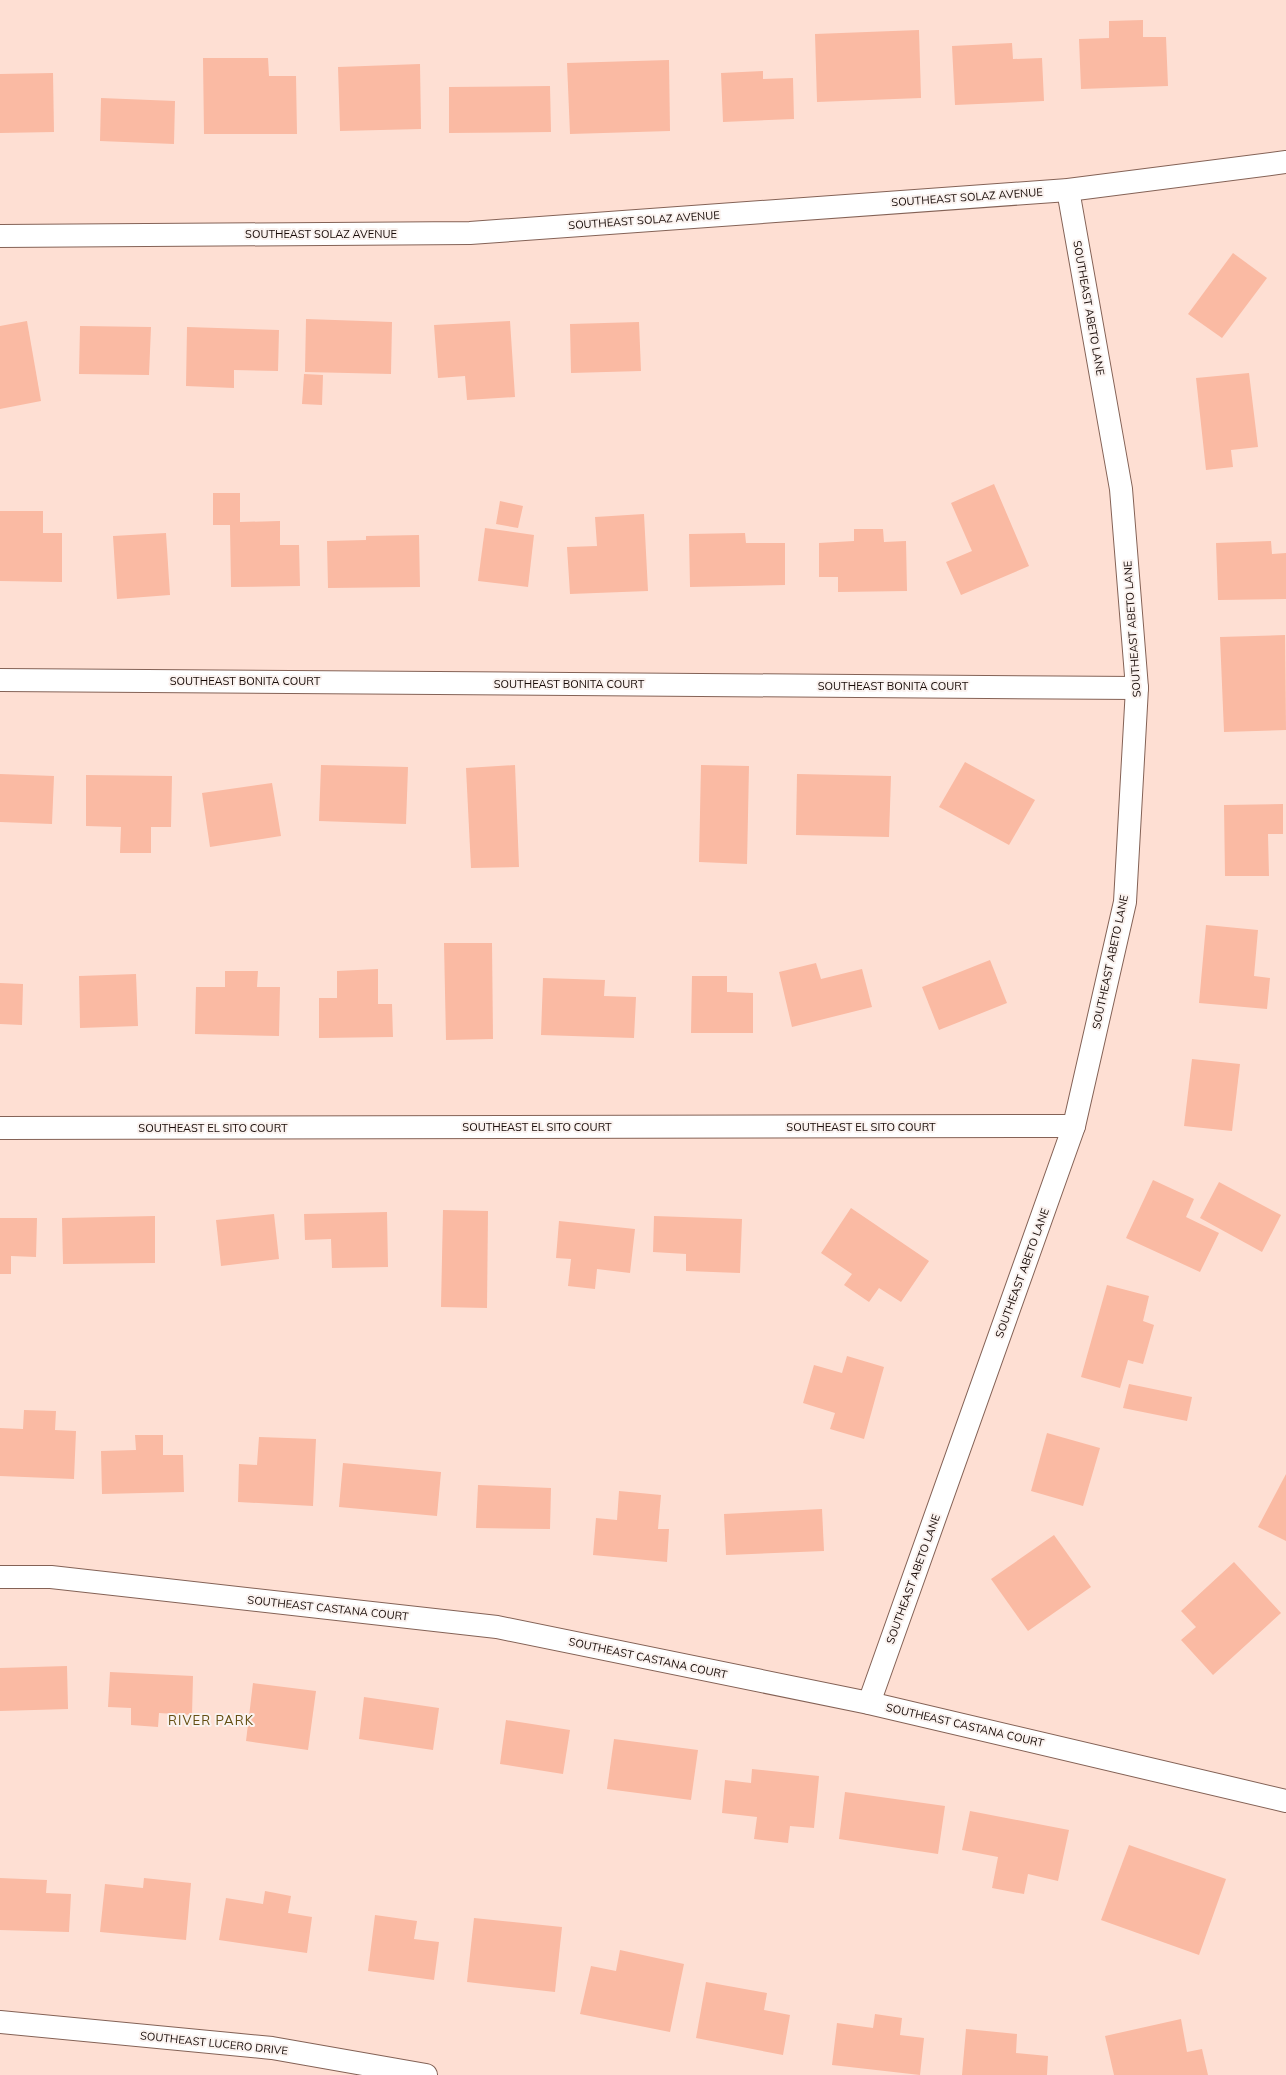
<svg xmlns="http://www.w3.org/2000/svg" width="1286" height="2075" viewBox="0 0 1286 2075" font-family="Mulish,sans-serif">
<rect width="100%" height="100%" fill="#fedfd3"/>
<g fill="#fabaa3">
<path d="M1143,20V37H1166L1168,86L1081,89L1079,39L1109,38V21Z"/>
<path d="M919,30L921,98L817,102L815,34Z"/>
<path d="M1012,43L1013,59L1042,58L1044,101L955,105L952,46Z"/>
<path d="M203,58H268L269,76H296L297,134H204Z"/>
<path d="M669,60L670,131L570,134L567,63Z"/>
<path d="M420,64L421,129L340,131L338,67Z"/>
<path d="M763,71V79L793,78L794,119L723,122L721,73Z"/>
<path d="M53,73L54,132L0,133V74Z"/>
<path d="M550,86L551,132L449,133V87Z"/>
<path d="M101,98L175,101L174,144L100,141Z"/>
<path d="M1233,253L1267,278L1222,338L1188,314Z"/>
<path d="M306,319L392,322L391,374L305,372Z"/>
<path d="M27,321L41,401L0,409V326Z"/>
<path d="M510,321L515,397L467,400L465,376L438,378L434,325Z"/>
<path d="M639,322L641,371L571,373L570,324Z"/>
<path d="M80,326L151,327L149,375L79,374Z"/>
<path d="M187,327L279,330L278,371L234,370V388L186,386Z"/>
<path d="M1249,373L1258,447L1231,450L1233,467L1206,470L1196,378Z"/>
<path d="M304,374L323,375L322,405L302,404Z"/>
<path d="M994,484L1029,566L961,595L946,562L972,551L951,503Z"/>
<path d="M213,493H240V522L280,521V545H299L300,586L231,587L230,525H213Z"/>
<path d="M500,501L523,506L518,528L496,524Z"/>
<path d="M0,511H43V533H62V582L0,581Z"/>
<path d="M644,514L648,591L570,594L567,547L597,546L595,517Z"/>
<path d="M485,528L534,535L528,587L478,581Z"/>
<path d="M854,529H883L884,542L906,541L907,591L838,592V577H819V543L854,541Z"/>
<path d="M166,533L170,595L117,599L113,536Z"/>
<path d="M745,533L746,543H785V585L690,587L689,534Z"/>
<path d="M419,535L420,587L328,588L327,541L366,540V536Z"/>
<path d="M1271,541L1272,554L1286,553V599L1218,600L1216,543Z"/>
<path d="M1285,635L1286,730L1224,732L1220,637Z"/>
<path d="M965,762L1035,800L1009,845L939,807Z"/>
<path d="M321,765L408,767L406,824L319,821Z"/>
<path d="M515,765L519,867L471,868L466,768Z"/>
<path d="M701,765L749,766L747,864L699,862Z"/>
<path d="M0,774L54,776L52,824L0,822Z"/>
<path d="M797,774L891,776L889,837L796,835Z"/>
<path d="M86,775L172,776L171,827H151V853H120L121,827L86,826Z"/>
<path d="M272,783L281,836L210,847L202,793Z"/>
<path d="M1283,804V834H1268L1269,876H1225L1224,805Z"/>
<path d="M1206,925L1258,930L1254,976L1270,978L1267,1009L1199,1003Z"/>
<path d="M444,943H492L493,1039L446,1040Z"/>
<path d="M990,960L1007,1003L939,1030L922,987Z"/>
<path d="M816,963L821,979L862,969L872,1007L792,1027L779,972Z"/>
<path d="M378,969V1004H392L393,1037L319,1038V998H337V971Z"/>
<path d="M225,971H258L257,987H280L279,1036L195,1034L196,987H225Z"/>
<path d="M136,974L138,1026L80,1028L79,976Z"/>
<path d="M692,976H727V992L753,993V1033H691Z"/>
<path d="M543,978L605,980L604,996L636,997L634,1038L541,1035Z"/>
<path d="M0,983L23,984L22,1025L0,1024Z"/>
<path d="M1192,1059L1240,1064L1232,1131L1184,1126Z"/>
<path d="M1153,1180L1194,1199L1186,1217L1219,1233L1200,1272L1126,1238Z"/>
<path d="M1219,1182L1281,1215L1262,1252L1200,1218Z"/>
<path d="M851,1208L929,1261L901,1302L879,1288L869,1302L844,1285L852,1274L821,1253Z"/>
<path d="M443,1210L488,1211L487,1308L441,1307Z"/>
<path d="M387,1212L388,1267L332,1268L331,1239L305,1240L304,1214Z"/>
<path d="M274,1214L279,1259L221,1266L216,1220Z"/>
<path d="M155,1216V1263L63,1264L62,1218Z"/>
<path d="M654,1216L742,1219L740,1273L686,1271V1254L653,1252Z"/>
<path d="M0,1218H37L36,1257L11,1256V1274H0Z"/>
<path d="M559,1221L635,1229L630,1273L597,1269L595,1289L568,1286L571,1259L556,1258Z"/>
<path d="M1107,1285L1149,1296L1143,1321L1154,1325L1143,1364L1128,1360L1120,1388L1081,1377Z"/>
<path d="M847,1356L884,1367L864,1439L830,1429L835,1413L803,1403L814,1365L842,1373Z"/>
<path d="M1129,1384L1192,1397L1187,1421L1123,1408Z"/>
<path d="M24,1410L56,1411L55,1430L76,1431L74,1479L0,1476V1428L23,1429Z"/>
<path d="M1047,1433L1100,1448L1083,1506L1031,1491Z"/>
<path d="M135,1435H163V1455H183L184,1492L102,1494L101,1451L136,1450Z"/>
<path d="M259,1437L316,1439L313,1506L238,1502L239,1464L257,1465Z"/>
<path d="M343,1463L441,1472L437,1516L339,1507Z"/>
<path d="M1286,1474V1541L1258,1527Z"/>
<path d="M478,1485L551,1488L550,1529L476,1528Z"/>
<path d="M619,1491L661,1495L658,1529H669L667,1562L593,1555L596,1518L617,1520Z"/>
<path d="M822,1509L824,1551L726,1555L724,1514Z"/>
<path d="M1054,1535L1091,1587L1028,1631L991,1579Z"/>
<path d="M1234,1562L1281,1613L1213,1675L1181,1640L1196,1627L1181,1611Z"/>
<path d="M67,1666L68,1709L0,1711V1668Z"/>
<path d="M110,1672L193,1676L192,1715L159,1713L158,1727L131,1725V1708L108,1707Z"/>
<path d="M253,1683L316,1691L308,1750L246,1741Z"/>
<path d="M364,1697L439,1708L433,1750L359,1739Z"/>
<path d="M506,1720L570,1730L563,1774L500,1764Z"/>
<path d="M614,1739L698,1750L691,1800L607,1789Z"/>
<path d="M752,1769L819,1776L814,1828L790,1826L788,1843L754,1839L757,1817L722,1813L725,1780L751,1783Z"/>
<path d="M845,1792L945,1806L938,1854L839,1839Z"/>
<path d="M970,1811L1069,1830L1058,1881L1028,1874L1024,1894L992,1888L998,1857L962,1850Z"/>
<path d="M1129,1845L1226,1879L1199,1955L1101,1920Z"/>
<path d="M0,1878L47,1880L46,1893L71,1894L69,1932L0,1930Z"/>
<path d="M144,1878L191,1883L186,1940L100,1932L105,1884L143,1888Z"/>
<path d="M265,1891L291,1896L288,1913L312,1917L307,1953L219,1940L226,1898L263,1904Z"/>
<path d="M375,1915L417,1921L414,1939L439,1942L434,1980L368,1971Z"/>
<path d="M474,1918L562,1927L555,1992L467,1982Z"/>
<path d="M620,1950L684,1964L670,2032L580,2014L591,1966L616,1971Z"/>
<path d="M706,1982L767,1993L764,2010L790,2015L783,2055L696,2038Z"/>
<path d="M875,2014L902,2018L900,2035L924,2038L920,2075L832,2065L837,2023L873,2028Z"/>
<path d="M1181,2019L1187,2052L1202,2049L1208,2075H1114L1105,2036Z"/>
<path d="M966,2029L1017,2034L1016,2053L1048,2056L1047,2075H962Z"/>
</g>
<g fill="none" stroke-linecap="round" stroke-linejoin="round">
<g stroke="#846256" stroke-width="24">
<g id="minor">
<path d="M0,236L470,233L1068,190L1286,162"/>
<path d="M0,680L1137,688"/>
<path d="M0,1128L1074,1126"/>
<path d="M0,1577H51L497,1627L869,1703L1286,1801"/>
<path d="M869,1703L1074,1126L1125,902L1137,688L1121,489L1068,190"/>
<path d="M0,2022L272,2048L426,2075"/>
</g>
</g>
<use href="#minor" stroke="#fff" stroke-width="22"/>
</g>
<g text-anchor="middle" stroke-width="4" stroke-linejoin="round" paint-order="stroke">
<g font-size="11" fill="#170a06" stroke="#faf2ef">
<text transform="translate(967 197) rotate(-4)" y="4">SOUTHEAST SOLAZ AVENUE</text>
<text transform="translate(644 220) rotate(-4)" y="4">SOUTHEAST SOLAZ AVENUE</text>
<text x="321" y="238">SOUTHEAST SOLAZ AVENUE</text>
<text transform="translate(1089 308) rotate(80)" y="4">SOUTHEAST ABETO LANE</text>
<text transform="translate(1132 629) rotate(-94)" y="4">SOUTHEAST ABETO LANE</text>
<text x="245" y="685">SOUTHEAST BONITA COURT</text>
<text x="569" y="688">SOUTHEAST BONITA COURT</text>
<text x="893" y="690">SOUTHEAST BONITA COURT</text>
<text transform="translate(1110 962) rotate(-78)" y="4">SOUTHEAST ABETO LANE</text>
<text x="537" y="1131">SOUTHEAST EL SITO COURT</text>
<text x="861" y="1131">SOUTHEAST EL SITO COURT</text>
<text x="213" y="1132">SOUTHEAST EL SITO COURT</text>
<text transform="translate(1022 1273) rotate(-70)" y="4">SOUTHEAST ABETO LANE</text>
<text transform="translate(913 1579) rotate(-70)" y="4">SOUTHEAST ABETO LANE</text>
<text transform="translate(328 1608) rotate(6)" y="4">SOUTHEAST CASTANA COURT</text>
<text transform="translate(648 1658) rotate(12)" y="4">SOUTHEAST CASTANA COURT</text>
<text transform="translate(965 1725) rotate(13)" y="4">SOUTHEAST CASTANA COURT</text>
<text transform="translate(214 2043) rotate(6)" y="4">SOUTHEAST LUCERO DRIVE</text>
</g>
<g font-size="13" letter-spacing="1" fill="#644e12" stroke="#faf2ef">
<text x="211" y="1725">RIVER PARK</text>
</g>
</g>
</svg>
